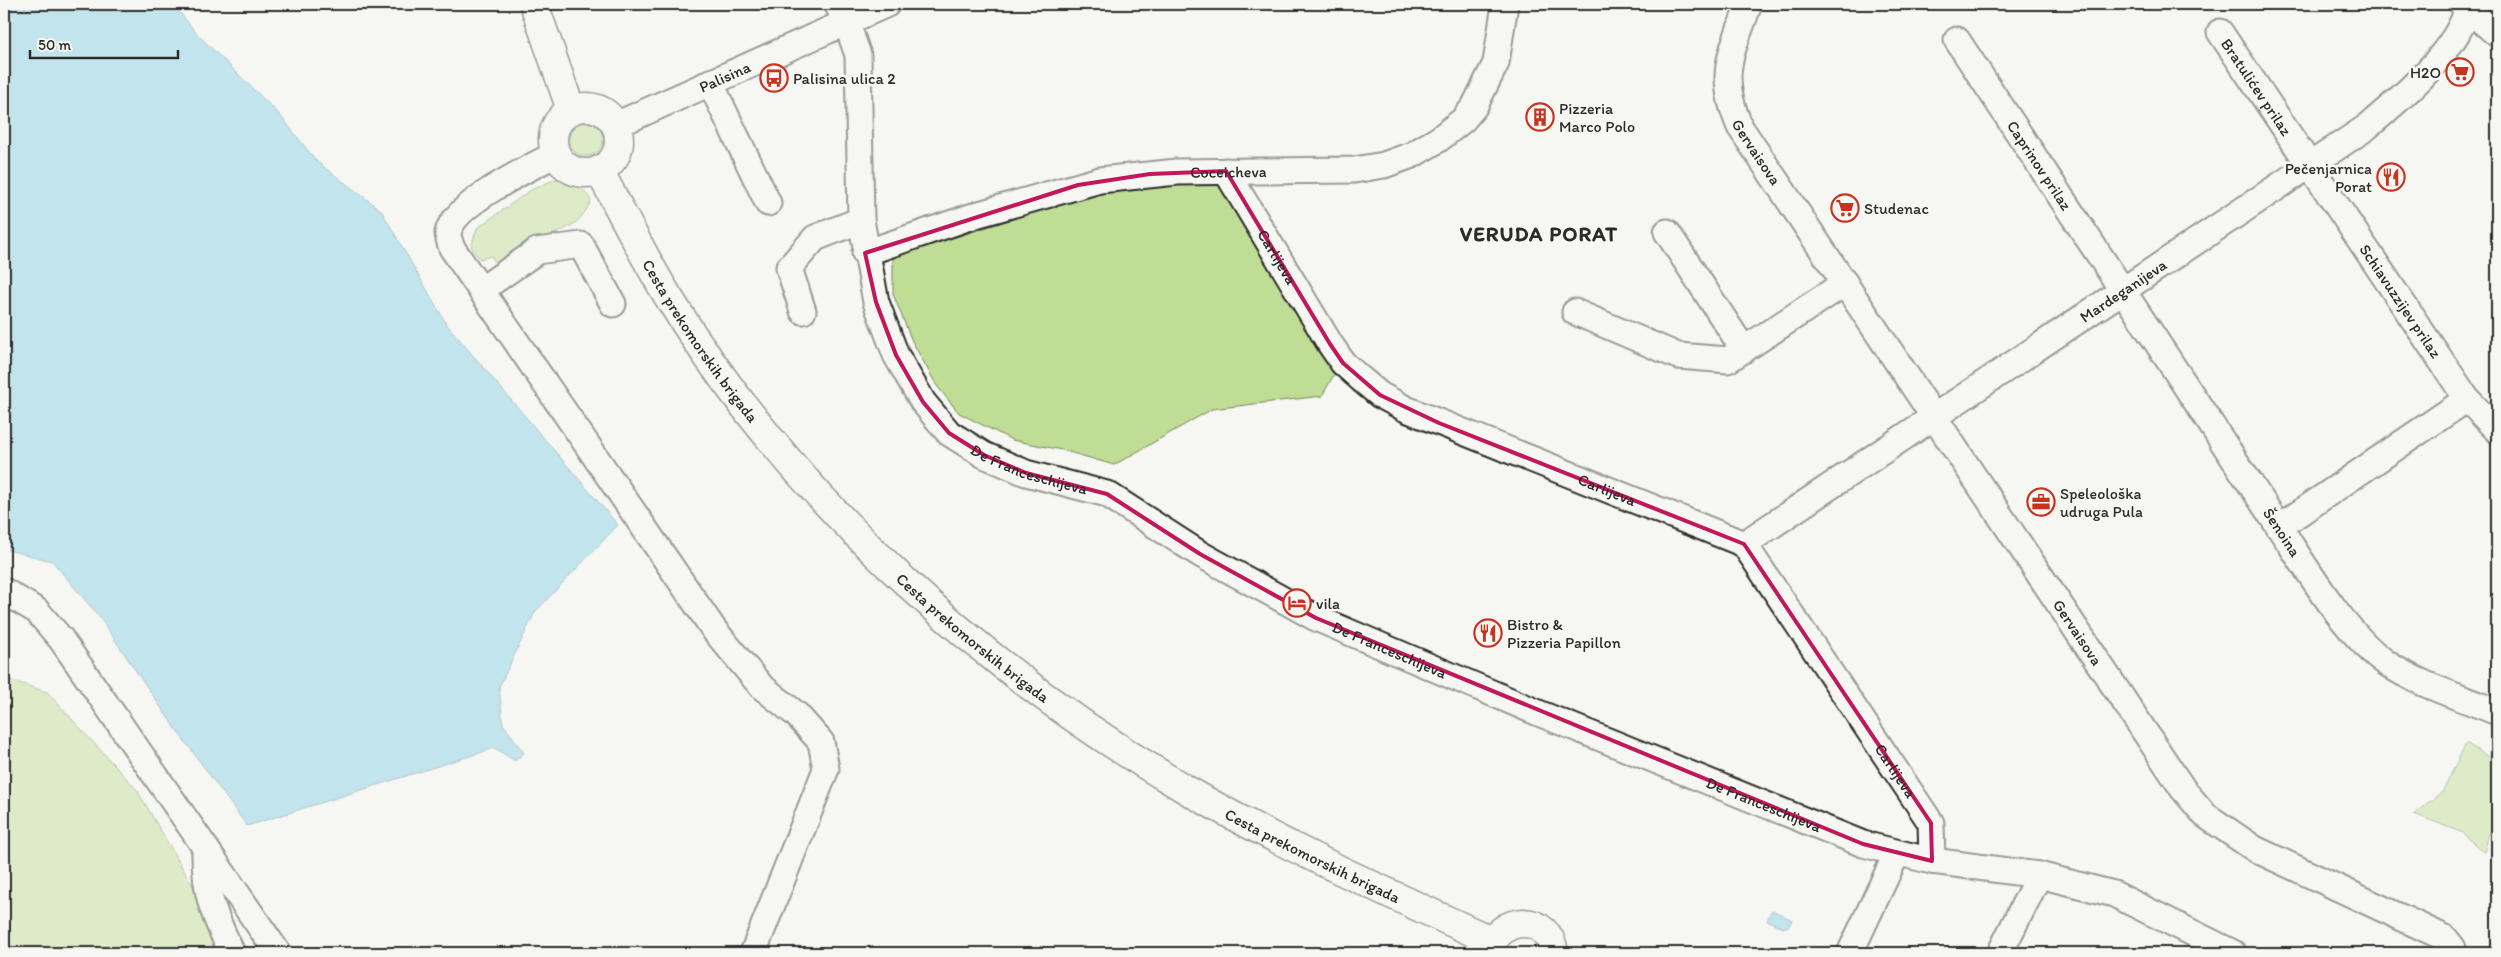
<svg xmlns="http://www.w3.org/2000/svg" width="2501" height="957" viewBox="0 0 2501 957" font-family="Itim,sans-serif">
<rect width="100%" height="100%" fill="#f6f6f2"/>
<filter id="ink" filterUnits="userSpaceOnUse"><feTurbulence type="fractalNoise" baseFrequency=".02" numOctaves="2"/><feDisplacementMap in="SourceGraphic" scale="10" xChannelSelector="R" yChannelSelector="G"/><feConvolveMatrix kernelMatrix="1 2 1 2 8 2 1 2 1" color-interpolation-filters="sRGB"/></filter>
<g filter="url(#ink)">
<g fill="#bfdd95" stroke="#758460">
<circle cx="586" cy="139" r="17"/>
<path d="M556,179C573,181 583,185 591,201C576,232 561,229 533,242C520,248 508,258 497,265L491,256L480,259L471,247L477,228L531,190Z"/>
<path d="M1218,181L1319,351L1336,371L1322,396L1212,409L1114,465L1062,450L1012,440L959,413L937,386L912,341L893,294V257L1085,196L1106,191Z"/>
<path d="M4,678L47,692L137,790L222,936L226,953H4Z"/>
<path d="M2466,743L2497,762V819L2489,834L2484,853L2463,833L2414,814L2443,791Z"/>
</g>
<g fill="#84cfe4" stroke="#608d9a">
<path d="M4,4H173L198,35L280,115L316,161L381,210L447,325L618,525L535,612L499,687L503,724L524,753L515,761L495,748L247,826L173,725L97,614L52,561L4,549Z"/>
<path d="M1772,910L1792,920L1789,926L1783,928L1767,920Z"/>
</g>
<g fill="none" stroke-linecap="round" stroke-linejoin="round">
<g stroke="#2b2b2b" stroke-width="29">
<g id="minor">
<path id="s1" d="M837,4L846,21L858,55L861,220L876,302L896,355L923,402L949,433L984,455L1026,473L1107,494L1200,554L1316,618L1541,714L1863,844L1932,861L2039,875L2114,894L2233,953"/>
<path id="s2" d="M1749,4C1731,55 1717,74 1740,127L2183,789L2205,815L2255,849L2445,938L2453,948V953"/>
<path d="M2462,4L2497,34"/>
<path id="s3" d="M2220,32L2467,399L2497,430"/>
<path id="s4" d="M1957,40L2279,527C2308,570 2344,632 2385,662C2414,683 2463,698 2497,712"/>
<path d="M710,82L768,203"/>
<path id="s5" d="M616,125L887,4"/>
<path d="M556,154C531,167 453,204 448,233C448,237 450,243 452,248L715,631L761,686L797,715L821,742L826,769L753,953"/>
<path id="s6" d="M1226,171L1330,344L1343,363L1362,380L1380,395L1406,409L1744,544L1931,823L1932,861"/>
<path d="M1667,232L1744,350"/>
<path id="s7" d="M865,253L979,214L1100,180L1177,172L1354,170L1384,165L1412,155L1439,139L1463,120L1474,107L1496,63L1505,4"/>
<path d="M481,290L537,251L581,245L613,304"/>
<path d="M803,311L789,268L815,238L861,220"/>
<path d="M1575,312L1678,356L1728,360L1845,283"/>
<path d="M2279,527L2467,399"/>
<path id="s8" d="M1744,544L2367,127C2398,101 2463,46 2468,4"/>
<path d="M4,591L37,611L61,639L278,953"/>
<path d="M205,848C204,893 213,913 232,953"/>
<path d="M1850,953L1897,853"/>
<path d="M2000,953L2039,875"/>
</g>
</g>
<g stroke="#2b2b2b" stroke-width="31">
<g id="major">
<path d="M534,4L571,110"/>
<circle cx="586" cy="140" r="33"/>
<path id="s9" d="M599,170C622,213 643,256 669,298C793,499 984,672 1187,790C1285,847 1389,893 1492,941"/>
<path d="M1488,953C1499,913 1549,913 1554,953"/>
</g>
</g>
<use href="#minor" stroke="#f6f6f2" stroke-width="25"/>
<use href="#major" stroke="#f6f6f2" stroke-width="28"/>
</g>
</g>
<path d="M0 0H2501V957H0ZM1226,171L1330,344L1343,363L1380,395L1439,423L1744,544L1931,823L1932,861L1863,844L1316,618L1200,554L1107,494L1026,473L984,455L949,433L923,402L896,355L876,302L865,253L1078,185L1150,174Z" fill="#f6f6f2" fill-opacity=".55" fill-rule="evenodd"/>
<path fill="none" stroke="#c2185b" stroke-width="4" stroke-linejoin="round" d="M1226,171L1330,344L1343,363L1380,395L1439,423L1744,544L1931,823L1932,861L1863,844L1316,618L1200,554L1107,494L1026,473L984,455L949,433L923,402L896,355L876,302L865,253L1078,185L1150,174Z"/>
<defs>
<g id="supermarket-ring" transform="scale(1.4375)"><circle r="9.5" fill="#f6f6f2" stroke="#c8321e" stroke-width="1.5"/><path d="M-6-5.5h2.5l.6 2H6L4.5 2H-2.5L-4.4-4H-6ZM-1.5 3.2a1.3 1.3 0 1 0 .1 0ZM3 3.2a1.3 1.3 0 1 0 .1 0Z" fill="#c8321e"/></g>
<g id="bus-ring" transform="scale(1.4375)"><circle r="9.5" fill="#f6f6f2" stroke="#c8321e" stroke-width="1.5"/><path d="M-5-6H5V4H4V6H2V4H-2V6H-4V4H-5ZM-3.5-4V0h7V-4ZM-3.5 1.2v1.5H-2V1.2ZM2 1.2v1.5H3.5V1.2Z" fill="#c8321e"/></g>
<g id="building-ring" transform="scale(1.4375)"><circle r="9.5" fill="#f6f6f2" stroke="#c8321e" stroke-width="1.5"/><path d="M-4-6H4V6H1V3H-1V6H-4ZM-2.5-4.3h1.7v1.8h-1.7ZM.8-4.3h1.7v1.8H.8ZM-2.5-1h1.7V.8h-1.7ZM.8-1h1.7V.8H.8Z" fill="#c8321e"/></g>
<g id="restaurant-ring" transform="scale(1.4375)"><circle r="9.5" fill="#f6f6f2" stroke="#c8321e" stroke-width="1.5"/><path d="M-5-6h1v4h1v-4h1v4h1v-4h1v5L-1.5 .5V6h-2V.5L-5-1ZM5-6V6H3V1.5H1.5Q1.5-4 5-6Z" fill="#c8321e"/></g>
<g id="office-ring" transform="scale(1.4375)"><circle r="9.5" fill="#f6f6f2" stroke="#c8321e" stroke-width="1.5"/><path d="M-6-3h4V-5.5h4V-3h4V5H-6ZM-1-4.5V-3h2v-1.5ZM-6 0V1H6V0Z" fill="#c8321e"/></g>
<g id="hotel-ring" transform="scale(1.4375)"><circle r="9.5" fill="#f6f6f2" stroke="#c8321e" stroke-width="1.5"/><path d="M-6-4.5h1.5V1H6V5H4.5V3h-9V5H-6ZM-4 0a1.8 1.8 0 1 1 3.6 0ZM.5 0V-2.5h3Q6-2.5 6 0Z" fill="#c8321e"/></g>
</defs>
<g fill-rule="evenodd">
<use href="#supermarket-ring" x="2460" y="72"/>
<use href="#bus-ring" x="774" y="78"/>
<use href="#building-ring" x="1540" y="117"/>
<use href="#restaurant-ring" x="2391" y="177"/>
<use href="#supermarket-ring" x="1845" y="208"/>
<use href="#office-ring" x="2041" y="502"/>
<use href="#hotel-ring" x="1297" y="603"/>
<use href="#restaurant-ring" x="1488" y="633"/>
</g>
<g text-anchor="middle" stroke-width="5" stroke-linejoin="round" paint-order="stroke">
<g font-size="16" fill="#2b2b2b" stroke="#f6f6f2" text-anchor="start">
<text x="2441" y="78" text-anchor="end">H2O</text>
<text x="793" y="84">Palisina ulica 2</text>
<text x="1559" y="114">Pizzeria<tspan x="1559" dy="18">Marco Polo</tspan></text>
<text x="2372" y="174" text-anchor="end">Pečenjarnica<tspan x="2372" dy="18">Porat</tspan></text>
<text x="1864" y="214">Studenac</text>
<text x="2060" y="499">Speleološka<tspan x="2060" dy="18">udruga Pula</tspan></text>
<text x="1316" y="609">vila</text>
<text x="1507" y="630">Bistro &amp;<tspan x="1507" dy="18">Pizzeria Papillon</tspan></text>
</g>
<g font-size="16" fill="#2b2b2b" stroke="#f6f6f2">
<text dy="6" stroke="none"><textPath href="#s5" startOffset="119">Palisina</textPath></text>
<text dy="6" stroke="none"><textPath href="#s3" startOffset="66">Bratulićev prilaz</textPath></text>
<text dy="6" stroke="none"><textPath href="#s2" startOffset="158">Gervaisova</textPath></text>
<text dy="6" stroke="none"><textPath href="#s4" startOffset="150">Caprinov prilaz</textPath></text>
<text dy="6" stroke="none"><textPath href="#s7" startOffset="375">Coceicheva</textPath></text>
<text dy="6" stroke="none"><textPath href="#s6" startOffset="100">Carlijeva</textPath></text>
<text dy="6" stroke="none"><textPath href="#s8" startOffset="456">Mardeganijeva</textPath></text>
<text dy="6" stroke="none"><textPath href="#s3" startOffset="324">Schiavuzzijev prilaz</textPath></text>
<text dy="6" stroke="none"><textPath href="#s9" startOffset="199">Cesta prekomorskih brigada</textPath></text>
<text dy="6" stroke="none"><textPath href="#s1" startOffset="544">De Franceschijeva</textPath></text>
<text dy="6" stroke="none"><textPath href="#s6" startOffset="520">Carlijeva</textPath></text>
<text dy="6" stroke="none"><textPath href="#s4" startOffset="590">Šenoina</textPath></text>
<text dy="6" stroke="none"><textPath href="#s2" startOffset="736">Gervaisova</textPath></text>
<text dy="6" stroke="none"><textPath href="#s9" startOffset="604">Cesta prekomorskih brigada</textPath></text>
<text dy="6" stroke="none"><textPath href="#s1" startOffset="949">De Franceschijeva</textPath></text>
<text dy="6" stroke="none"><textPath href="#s6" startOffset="940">Carlijeva</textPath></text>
<text dy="6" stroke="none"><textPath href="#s1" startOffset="1354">De Franceschijeva</textPath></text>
<text dy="6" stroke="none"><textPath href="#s9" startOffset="1009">Cesta prekomorskih brigada</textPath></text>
</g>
<g font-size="21" font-weight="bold" letter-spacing="1" fill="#2b2b2b" stroke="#f6f6f2">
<text x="1539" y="241">VERUDA PORAT</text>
</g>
</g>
<rect width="2501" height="957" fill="none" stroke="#f6f6f2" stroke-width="20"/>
<rect x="10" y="10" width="2481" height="937" fill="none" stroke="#2b2b2b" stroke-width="2" filter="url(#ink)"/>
<path d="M30 50v8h148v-8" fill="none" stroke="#2b2b2b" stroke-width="2.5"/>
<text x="38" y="50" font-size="15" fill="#2b2b2b" stroke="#f6f6f2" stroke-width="4" paint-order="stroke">50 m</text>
</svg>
